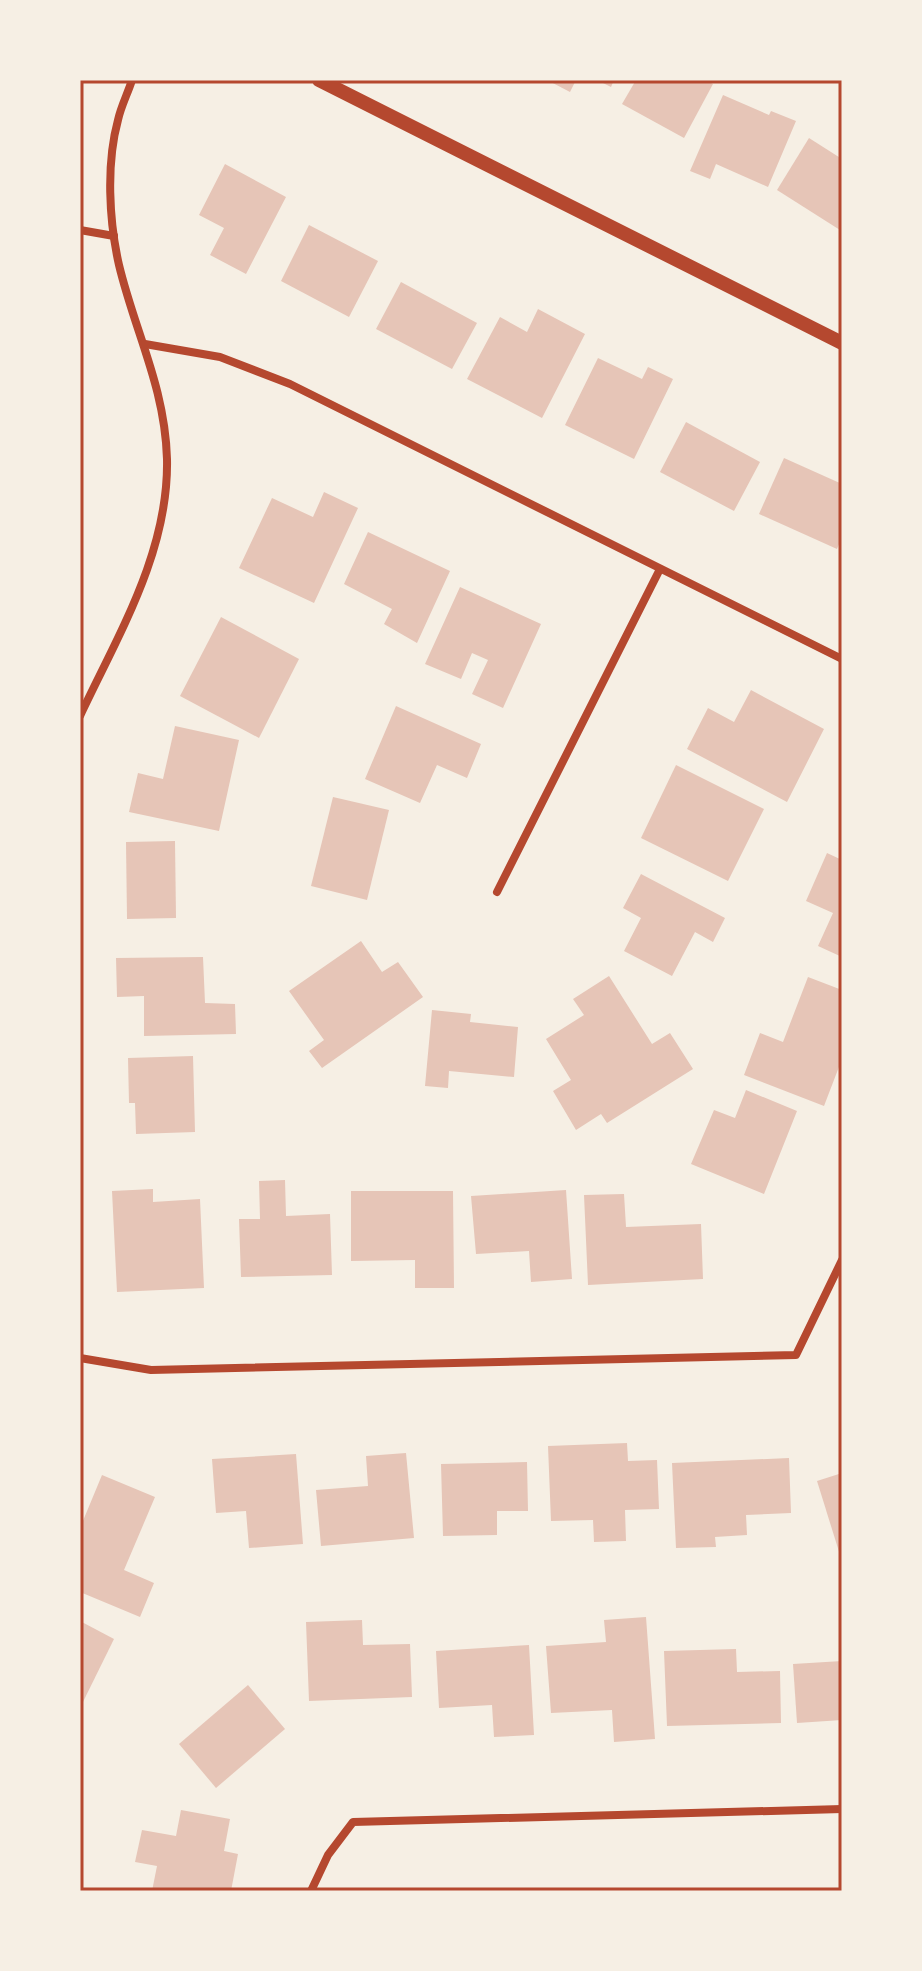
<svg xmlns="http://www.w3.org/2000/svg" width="922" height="1971" viewBox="0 0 922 1971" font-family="'Fira Sans Condensed',sans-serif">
<rect width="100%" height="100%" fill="#f6efe4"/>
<g fill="#e6c5b7">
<path d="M547,80H576L570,92Z"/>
<path d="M597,80H614L611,87Z"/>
<path d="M636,80H705L713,84L684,138L622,104Z"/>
<path d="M723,95L769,115L771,111L796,121L768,187L716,164L710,179L690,171Z"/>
<path d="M809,138L842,159L840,230L777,190Z"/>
<path d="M225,164L286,197L246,274L210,255L224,228L199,215Z"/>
<path d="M309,225L378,261L349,317L281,281Z"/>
<path d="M401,282L477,323L452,369L376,329Z"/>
<path d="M538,309L585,334L542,418L467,379L500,317L527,332Z"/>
<path d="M598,358L642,379L648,367L673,379L634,459L565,425Z"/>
<path d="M686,422L760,462L734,511L660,472Z"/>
<path d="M784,458L842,484V537L837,549L759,514Z"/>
<path d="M324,492L358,508L314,603L239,568L272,498L313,517Z"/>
<path d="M368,532L450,571L417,643L384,624L392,609L344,584Z"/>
<path d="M460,587L541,624L503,708L472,694L488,660L472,653L461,679L425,664Z"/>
<path d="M221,617L299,659L259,738L180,696Z"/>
<path d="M751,690L824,729L787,802L687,749L708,708L734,722Z"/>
<path d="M396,706L481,744L467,778L437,765L420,803L365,779Z"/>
<path d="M175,726L239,740L219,831L129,812L138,773L163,779Z"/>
<path d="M676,765L764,809L728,881L641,838Z"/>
<path d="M333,797L389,810L367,900L311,886Z"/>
<path d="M175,841L176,918L127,919L126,842Z"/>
<path d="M827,853L842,860V957L818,946L833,913L806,901Z"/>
<path d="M641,874L725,918L713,942L695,932L672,976L624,951L641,918L623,908Z"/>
<path d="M361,941L382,972L398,962L423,997L322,1068L309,1051L324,1040L289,991Z"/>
<path d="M203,957L205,1003L235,1004L236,1034L144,1036V996L117,997L116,958Z"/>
<path d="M609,976L652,1044L670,1033L693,1069L607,1123L601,1114L576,1130L553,1091L571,1080L546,1039L584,1015L573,999Z"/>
<path d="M808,977L842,990V1059L824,1106L744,1075L760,1033L783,1042Z"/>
<path d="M432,1010L471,1014L470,1022L518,1027L514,1077L449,1071L448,1088L425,1086Z"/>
<path d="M193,1056L195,1132L136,1134L135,1103H129L128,1058Z"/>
<path d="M746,1090L797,1111L764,1194L691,1164L714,1110L735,1118Z"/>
<path d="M285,1180L286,1216L330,1214L332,1275L241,1277L239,1219H260L259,1181Z"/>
<path d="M153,1189V1202L200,1199L204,1288L117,1292L112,1191Z"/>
<path d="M566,1190L572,1279L531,1282L529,1251L476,1254L471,1196Z"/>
<path d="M351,1191H453L454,1288H415V1260L351,1261Z"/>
<path d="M624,1194L626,1227L701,1224L703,1279L588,1285L584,1195Z"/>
<path d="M627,1443L628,1461L657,1460L659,1509L625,1510L626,1541L594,1542L593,1520L551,1521L548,1446Z"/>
<path d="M406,1453L414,1538L321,1546L316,1490L368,1486L366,1456Z"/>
<path d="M296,1454L303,1544L249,1548L246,1511L216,1513L212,1459Z"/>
<path d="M789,1458L791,1513L746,1515L747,1535L715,1537L716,1547L676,1548L672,1463Z"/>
<path d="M527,1462L528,1511H497V1535L443,1536L441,1464Z"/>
<path d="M842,1473V1558H841L817,1481Z"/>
<path d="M102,1475L155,1497L124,1570L154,1583L140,1617L80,1592V1528Z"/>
<path d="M646,1617L655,1739L614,1742L612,1710L551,1713L546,1646L606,1642L604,1620Z"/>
<path d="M362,1620L363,1645L410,1644L412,1697L309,1701L306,1622Z"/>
<path d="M80,1621L114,1639L80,1708Z"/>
<path d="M529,1645L534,1735L494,1737L492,1705L439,1708L436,1651Z"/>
<path d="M736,1649L737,1672L780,1671L781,1723L667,1726L664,1651Z"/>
<path d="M842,1661V1720L797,1723L793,1664Z"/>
<path d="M248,1685L285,1729L216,1788L179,1744Z"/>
<path d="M181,1810L230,1819L224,1851L238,1854L231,1891H152L157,1866L135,1862L142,1830L176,1836Z"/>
</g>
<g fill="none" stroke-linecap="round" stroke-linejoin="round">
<g stroke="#b5482f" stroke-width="8">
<path d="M80,230L114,236"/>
<path d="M145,344L220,357L290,384L842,659"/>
<path d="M80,716C118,635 169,552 167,459C165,387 135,332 119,265C109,221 106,164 118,120C121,106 128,93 132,80"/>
<path d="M497,892L660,569"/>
<path d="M80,1358L151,1370L796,1355L842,1260"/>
<path d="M311,1891L328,1855L353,1822L842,1809"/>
</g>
<path stroke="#b5482f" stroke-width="14" d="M319,80L842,343"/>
</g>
<rect width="922" height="1971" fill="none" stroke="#f6efe4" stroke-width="164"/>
<rect x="82" y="82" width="758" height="1807" fill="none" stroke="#b5482f" stroke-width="3"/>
</svg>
